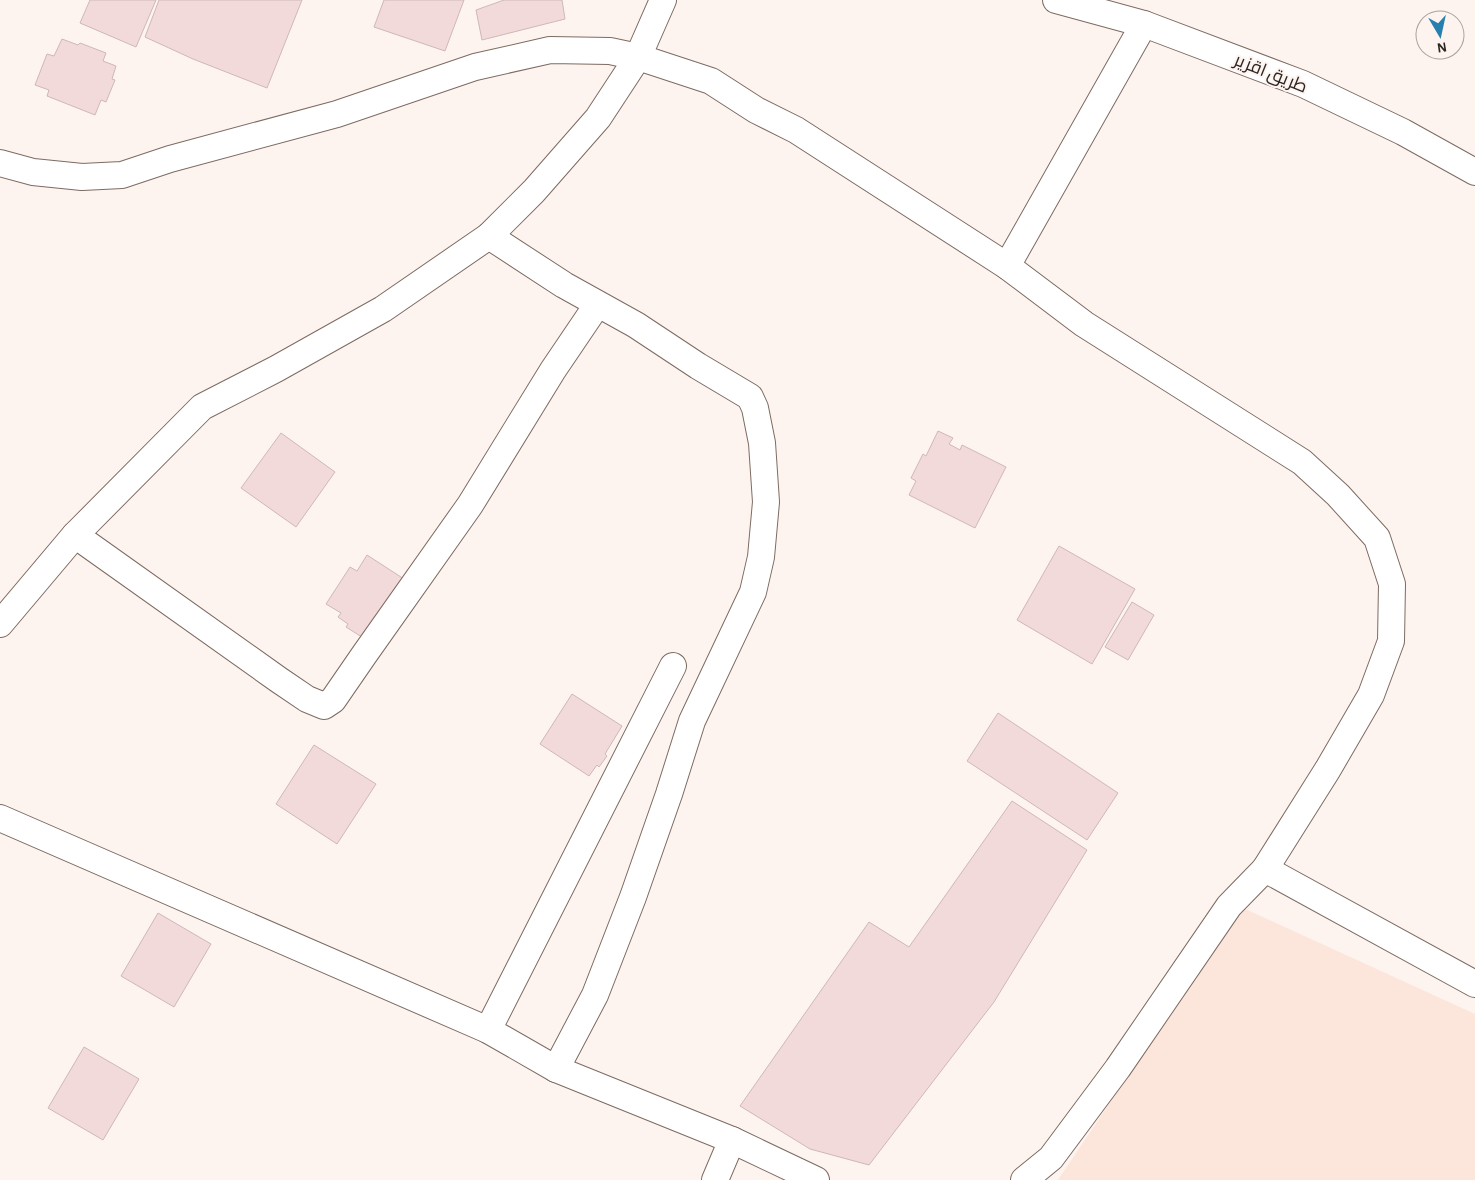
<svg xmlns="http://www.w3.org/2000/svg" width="1475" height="1180" viewBox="0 0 1475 1180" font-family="'Alegreya Sans',Cairo,sans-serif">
<rect width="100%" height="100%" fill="#fdf4f0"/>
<path fill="#fce5da" d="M1241,907L1475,1014V1180H1058Z"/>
<g fill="#f2dadb" stroke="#ceb7b8">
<path d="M90,0H156L136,47L80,23Z"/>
<path d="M159,0H302L267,88L193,59L145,37Z"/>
<path d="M384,0H464L445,51L374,27Z"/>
<path d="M504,0H562L565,19L482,40L476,10Z"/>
<path d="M62,39L78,45L80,43L106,53L103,61L116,66L112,79L115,80L106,102L101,100L95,115L47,96L49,90L35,85L47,54L54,56Z"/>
<path d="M938,431L953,438L949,444L960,450L962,445L1006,467L975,528L909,495L916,481L911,478L923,454L926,456Z"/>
<path d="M281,433L335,472L296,527L241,488Z"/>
<path d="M1059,546L1135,589L1092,664L1017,620Z"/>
<path d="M367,555L404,579L365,639L346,627L348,624L338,617L341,613L326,604L350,567L357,571Z"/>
<path d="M1132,602L1154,615L1128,660L1105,647Z"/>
<path d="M572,694L622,726L605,754L607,756L599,767L597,765L589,776L540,744Z"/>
<path d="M998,713L1118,793L1087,840L967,761Z"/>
<path d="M314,745L376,784L337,844L276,804Z"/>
<path d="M1012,801L1087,850L994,1002L869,1165L810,1149L740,1106L869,922L909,947Z"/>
<path d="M158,913L211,944L174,1007L121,976Z"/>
<path d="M84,1047L139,1079L103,1140L48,1108Z"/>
</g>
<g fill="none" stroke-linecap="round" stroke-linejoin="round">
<g stroke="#7d6b62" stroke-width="28">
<g id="minor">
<path d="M1056,0L1144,24L1303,84L1403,132L1475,172"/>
<path d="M0,163L33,172L82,177L122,175L170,159L337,114L475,67L550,50L610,51L638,57L711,81L756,110L796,130L1007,266L1084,324L1302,462L1338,495L1377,538L1392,584L1391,641L1371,695L1328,769L1265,869L1229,906L1118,1068L1051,1158L1024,1180"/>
<path d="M489,236L564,285L636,325L698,366L750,397L755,408L762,443L766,502L761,557L753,592L692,721L669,794L633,897L595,995L556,1069"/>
<path d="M1007,266L1144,24"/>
<path d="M75,535L279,680L307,699L324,706L333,700L364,655L470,505L553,370L597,305"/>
<path d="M0,624L75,535L202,407L276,369L383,309L489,236L534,191L598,118L638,57L663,0"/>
<path d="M0,818L488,1030L556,1069L732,1140L816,1180"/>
<path d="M1265,869L1475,984"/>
<path d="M488,1030L673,666"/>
<path d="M715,1180L732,1140"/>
</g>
</g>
<use href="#minor" stroke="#fff" stroke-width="26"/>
</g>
<g text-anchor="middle" stroke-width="4" stroke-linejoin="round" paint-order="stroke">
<g font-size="18" fill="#2e2623" stroke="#fdf4f0">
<text transform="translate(1271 73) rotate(22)" y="6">طريق اقزير</text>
</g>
</g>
<g transform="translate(1440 35) rotate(171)"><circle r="24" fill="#fdf4f0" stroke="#aaa29e"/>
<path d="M0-4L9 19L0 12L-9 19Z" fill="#277fae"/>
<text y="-8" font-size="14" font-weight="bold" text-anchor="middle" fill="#2e2623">N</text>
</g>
</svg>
